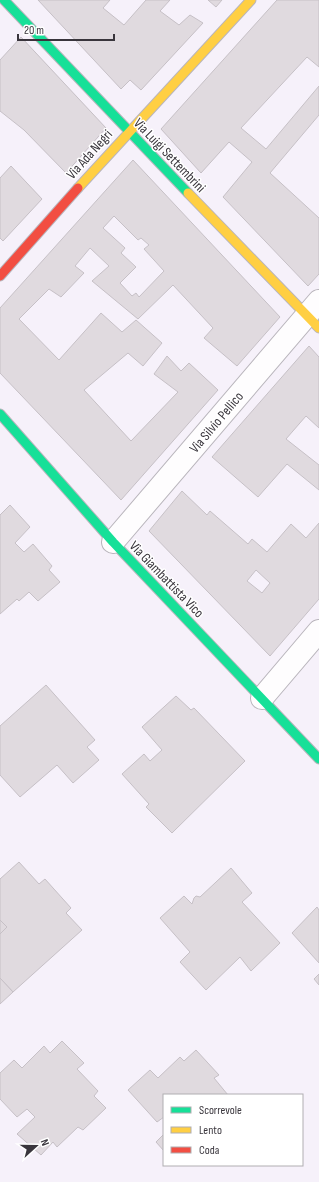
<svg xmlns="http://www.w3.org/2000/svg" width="319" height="1182" viewBox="0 0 319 1182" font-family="'Sofia Sans Condensed',sans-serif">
<rect width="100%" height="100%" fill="#f6f1fa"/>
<g fill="#e0dadf" stroke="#c6c0c6" fill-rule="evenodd">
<path d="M38,0H110L103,8L124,25L146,0H170L160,11L179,25L190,15L203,23L141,90L130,80L121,89Z"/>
<path d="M208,0H222L216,7Z"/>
<path d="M277,0H319V67L307,57L241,128L266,149L319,86V115L270,173L319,218V274L308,286L223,197L252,162L229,142L201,173L161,129Z"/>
<path d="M21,37L106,128L66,173L24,130L0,111V60Z"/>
<path d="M133,160L280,317L237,366L204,338L213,328L173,285L138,319L92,281L109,266L90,248L75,266L84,273L61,297L49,289L19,319L59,360L101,313L122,332L136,320L162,343L143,366L128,353L84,390L131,441L178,392L154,374L167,356L181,371L189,363L218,390L121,500L0,373V308ZM114,216L138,240L141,238L149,245L144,249L164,271L139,297L136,293L132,296L120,283L136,267L121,253L125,248L103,228Z"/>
<path d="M11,166L42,199L3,241L0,238V178Z"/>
<path d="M309,346L319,357V428L306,416L286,439L319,465V490L287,464L258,497L212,457Z"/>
<path d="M182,491L207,515L210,511L248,544L252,539L267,552L291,524L306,538L319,523V599L270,656L149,531ZM256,570L270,583L262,593L247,581Z"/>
<path d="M10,505L30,527L15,543L24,552L33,544L52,566L49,570L60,582L38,601L29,592L19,601L17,599L0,614V515Z"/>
<path d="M46,685L95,740L87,747L99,760L73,783L57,765L20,797L0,775V726Z"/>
<path d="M176,696L191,710L194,708L245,761L172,833L146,807L149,804L122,774L144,754L150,761L162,750L142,727Z"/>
<path d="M19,862L39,884L45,879L71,908L66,913L82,930L13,992L0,978V934L7,927L0,920V879Z"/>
<path d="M231,868L252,893L242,902L280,943L251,971L240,957L206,990L180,962L190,952L160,918L184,896L192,904L194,898L196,896L200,897Z"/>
<path d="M317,907L319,910V963L292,933Z"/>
<path d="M0,920L7,927L0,934Z"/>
<path d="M319,974V985L314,979Z"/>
<path d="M0,978L13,992L0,1004Z"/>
<path d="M62,1041L84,1063L77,1069L98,1091L94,1096L106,1108L83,1130L78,1127L57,1147L53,1142L41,1155L17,1134L35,1117L27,1109L17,1117L0,1099V1073L14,1060L22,1068L44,1046L50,1053Z"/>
<path d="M196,1050L219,1075L214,1078L228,1095H164V1117L157,1122L128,1090L150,1070L158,1078L180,1057L184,1061Z"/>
<path d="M164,1134V1151L156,1142Z"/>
</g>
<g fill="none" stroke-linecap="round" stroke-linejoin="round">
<g stroke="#b9b5bc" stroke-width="24">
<g id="street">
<path d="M113,542L319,301"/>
<path d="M262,698L319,631"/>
</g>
</g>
<g stroke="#b9b5bc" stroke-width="11">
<g id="fast">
<path d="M4,0L188,193"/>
<path d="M0,414L113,542L319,759"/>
</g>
</g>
<g stroke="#b9b5bc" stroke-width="11">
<g id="slow">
<path d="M78,188L251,0"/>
<path d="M188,193L319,328"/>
</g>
</g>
<g stroke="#b9b5bc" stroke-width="11">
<path id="jam" d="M0,276L78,188"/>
</g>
<use href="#street" stroke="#fefdfe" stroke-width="22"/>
<use href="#fast" stroke="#16e098" stroke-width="9"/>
<use href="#slow" stroke="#ffcf43" stroke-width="9"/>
<use href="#jam" stroke="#f24e42" stroke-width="9"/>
</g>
<g text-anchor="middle" stroke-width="3" stroke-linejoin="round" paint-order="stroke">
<g font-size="14" fill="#39353c" stroke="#fff">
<text transform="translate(89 154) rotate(-48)" y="5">Via Ada Negri</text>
<text transform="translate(170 155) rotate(46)" y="5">Via Luigi Settembrini</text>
<text transform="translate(216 422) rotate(-50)" y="5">Via Silvio Pellico</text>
<text transform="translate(167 579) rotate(46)" y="5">Via Giambattista Vico</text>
</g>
</g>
<rect x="163" y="1094" width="140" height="72" fill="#ffffff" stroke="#b0aeb1"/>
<rect x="171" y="1107" width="20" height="6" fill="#16e098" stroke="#b0aeb1"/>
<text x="199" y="1114" font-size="12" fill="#39353c">Scorrevole</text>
<rect x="171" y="1127" width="20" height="6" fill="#ffcf43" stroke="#b0aeb1"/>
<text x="199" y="1134" font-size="12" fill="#39353c">Lento</text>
<rect x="171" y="1147" width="20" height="6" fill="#f24e42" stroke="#b0aeb1"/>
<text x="199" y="1154" font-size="12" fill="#39353c">Coda</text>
<g transform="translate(36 1146) rotate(69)" stroke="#ffffff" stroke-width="3" paint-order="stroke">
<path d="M0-3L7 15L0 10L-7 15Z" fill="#39353c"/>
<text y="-6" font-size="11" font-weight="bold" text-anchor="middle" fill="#39353c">N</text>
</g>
<path d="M18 34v6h96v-6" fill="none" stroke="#39353c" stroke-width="2"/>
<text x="24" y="34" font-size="12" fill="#39353c" stroke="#ffffff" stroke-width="3" paint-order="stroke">20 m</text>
</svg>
